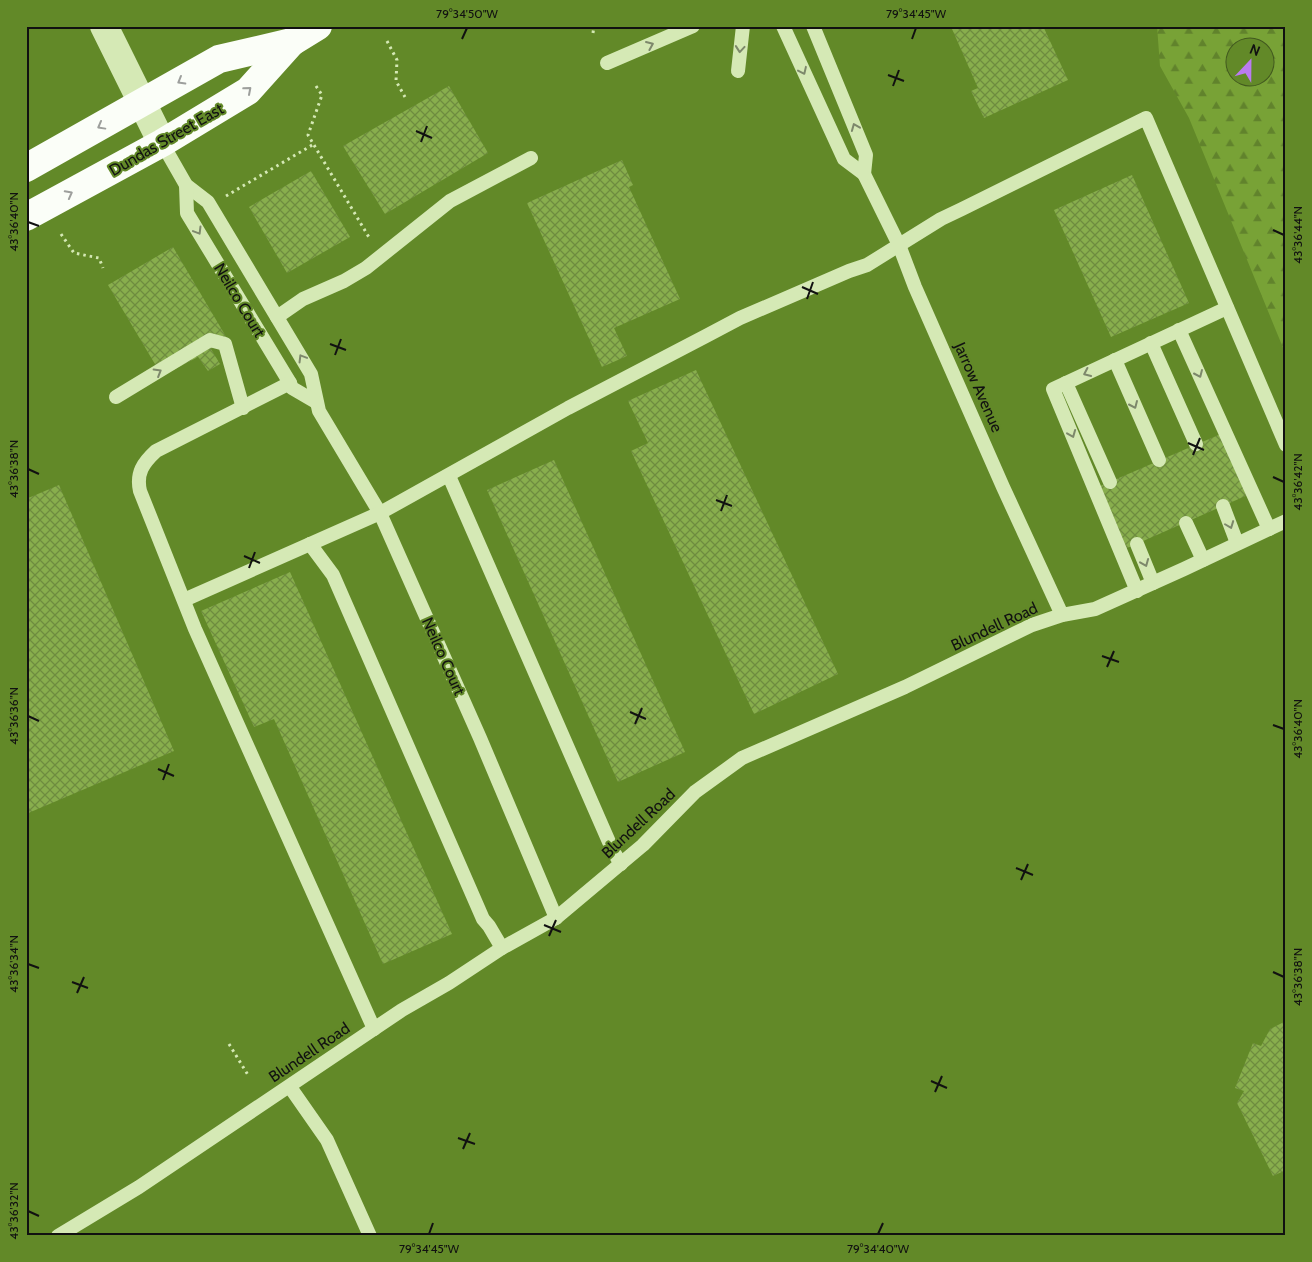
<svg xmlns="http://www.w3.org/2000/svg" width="1312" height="1262" viewBox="0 0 1312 1262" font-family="Cabin,sans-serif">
<defs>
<pattern id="forest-firs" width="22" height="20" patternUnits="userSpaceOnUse" patternTransform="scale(1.25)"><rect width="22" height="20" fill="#78a236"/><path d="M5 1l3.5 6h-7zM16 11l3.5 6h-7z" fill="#61832c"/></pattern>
<pattern id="building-cross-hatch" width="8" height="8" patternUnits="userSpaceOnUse" patternTransform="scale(1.25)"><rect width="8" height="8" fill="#88ae4d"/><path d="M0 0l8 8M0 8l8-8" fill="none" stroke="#6e8c3f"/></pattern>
</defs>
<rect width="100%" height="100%" fill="#628928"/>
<path fill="url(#forest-firs)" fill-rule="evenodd" d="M1157,26H1286V355L1189,118L1160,66ZM1234,48H1264V78H1234Z"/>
<g fill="url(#building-cross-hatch)">
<path d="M958,26H1043L1068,80L984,118L971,91L978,88L952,29Z"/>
<path d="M449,86L488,153L385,214L343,146Z"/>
<path d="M622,160L633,185L629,187L680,299L614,328L627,356L602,367L527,203Z"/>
<path d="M311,171L350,237L287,273L249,207Z"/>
<path d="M1132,175L1189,303L1111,337L1054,210Z"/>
<path d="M173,247L228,340L211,349L220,364L208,371L198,357L162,376L108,285Z"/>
<path d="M696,370L838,674L754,714L631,451L648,443L628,401Z"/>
<path d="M1223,433L1250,494L1125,549L1098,487Z"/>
<path d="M554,460L685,752L618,782L487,490Z"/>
<path d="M59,485L174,751L26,814V499Z"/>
<path d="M290,572L452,934L383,964L274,719L254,727L201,611Z"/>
<path d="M1286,1021V1170L1273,1176L1237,1103L1244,1091L1235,1088L1253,1043L1261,1046L1270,1029Z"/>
</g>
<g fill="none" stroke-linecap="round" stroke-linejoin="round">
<g stroke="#d5e9b5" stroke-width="3" stroke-dasharray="2.5 4" stroke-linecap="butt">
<path d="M593,33L594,26"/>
<path d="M387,41L397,60L396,81L405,97"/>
<path d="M316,86L322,95L308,135L370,239"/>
<path d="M226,196L314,144"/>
<path d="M61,234L74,253L99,258L103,268"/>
<path d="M229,1044L248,1075"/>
</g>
<g stroke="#d5e9b5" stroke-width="14">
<path d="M783,26L844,159L864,174L899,245L915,287L1003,487L1062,615"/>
<path d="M813,26L866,155L864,174"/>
<path d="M607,63L693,26"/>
<path d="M738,71L743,26"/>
<path d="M162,143L186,185L208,202L311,374L319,411L380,513L480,738L556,918"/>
<path d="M186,185L187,213L290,383L292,388L316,402"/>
<path d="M277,317L303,299L344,281L366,268L450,201L531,158"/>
<path d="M1179,330L1269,529"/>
<path d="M1151,343L1196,444"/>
<path d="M1115,360L1159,460"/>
<path d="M290,383L156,451C143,463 136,473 140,491L195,629L374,1029"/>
<path d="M1066,383L1110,482"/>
<path d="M116,397L210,340L225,344L243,408"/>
<path d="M449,476L613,851L621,864"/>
<path d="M1223,506L1237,543"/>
<path d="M1186,523L1203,560"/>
<path d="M310,544L333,575L483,919L489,926L502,948"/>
<path d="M1137,544L1153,583"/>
<path d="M1137,591L1053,389L1227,308"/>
<path d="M184,600L380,513L568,408L706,336L740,318L849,271L867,265L941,219L962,209L1146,118L1286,445"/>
<path d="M290,1087L327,1140L370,1236"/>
<path d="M58,1236L139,1187L402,1010L449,983L502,948L556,918L643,845L695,792L742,758L905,687L1032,625L1062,615L1095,609L1184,569L1286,521"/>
</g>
<path stroke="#d5e9b5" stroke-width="28" d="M104,26L162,143"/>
<g stroke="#fbfef8" stroke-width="28">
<path d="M26,168L219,59L292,42"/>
<path d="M26,217L162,143L248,91L292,42L318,26"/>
</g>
</g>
<defs><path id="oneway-chevron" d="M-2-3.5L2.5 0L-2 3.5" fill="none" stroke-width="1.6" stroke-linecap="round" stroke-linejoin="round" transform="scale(1.25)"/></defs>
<g stroke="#7d886b">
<use href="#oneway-chevron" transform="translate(650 45) rotate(-23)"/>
<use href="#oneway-chevron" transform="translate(740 49) rotate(95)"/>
<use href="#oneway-chevron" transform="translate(803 71) rotate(65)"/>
<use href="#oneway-chevron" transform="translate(855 127) rotate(-112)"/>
<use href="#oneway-chevron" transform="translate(198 231) rotate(59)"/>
<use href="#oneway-chevron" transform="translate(302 358) rotate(-121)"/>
<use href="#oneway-chevron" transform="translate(158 372) rotate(-31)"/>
<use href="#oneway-chevron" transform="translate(1087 373) rotate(155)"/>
<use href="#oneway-chevron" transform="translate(1199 374) rotate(66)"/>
<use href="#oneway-chevron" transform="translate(1134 405) rotate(66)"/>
<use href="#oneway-chevron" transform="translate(1072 434) rotate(68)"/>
<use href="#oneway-chevron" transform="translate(1230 525) rotate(69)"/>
<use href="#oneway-chevron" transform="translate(1145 563) rotate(68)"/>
</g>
<g stroke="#9d9f9c">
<use href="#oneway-chevron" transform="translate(181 81) rotate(150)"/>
<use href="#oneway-chevron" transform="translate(248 90) rotate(-41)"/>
<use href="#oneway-chevron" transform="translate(101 126) rotate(151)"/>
<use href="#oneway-chevron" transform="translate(69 194) rotate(-28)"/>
</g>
<path fill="none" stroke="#111" stroke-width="2" d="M462,39L467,28M912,39L916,28M888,75L904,81M893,86L899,70M416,131L432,138M421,142L427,126M28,222L39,226M1273,230L1284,235M802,287L818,294M807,299L813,282M330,344L346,350M335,355L341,339M1188,443L1204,450M1193,455L1200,438M28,469L39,474M1273,477L1284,482M716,500L732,506M721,511L727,495M244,556L260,563M249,568L255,552M1102,656L1119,662M1107,667L1114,651M630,712L646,719M28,716L39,721M635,724L642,708M1273,725L1284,729M158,769L174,776M163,780L169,764M1016,868L1033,875M1021,880L1028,864M544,925L561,932M549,936L556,920M28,964L39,968M1273,972L1284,977M72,982L88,988M77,993L84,977M931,1081L947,1088M935,1092L942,1076M458,1138L475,1144M463,1149L470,1133M28,1211L39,1216M429,1234L433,1223M878,1234L883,1223"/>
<g text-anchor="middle" stroke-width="4" stroke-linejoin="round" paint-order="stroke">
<g font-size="16" fill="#111" stroke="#628928">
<text transform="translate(166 139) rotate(-30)" y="6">Dundas Street East</text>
<text transform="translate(240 300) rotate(59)" y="6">Neilco Court</text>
<text transform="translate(979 387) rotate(66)" y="6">Jarrow Avenue</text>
<text transform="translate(994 626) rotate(-25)" y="6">Blundell Road</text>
<text transform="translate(444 656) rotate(66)" y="6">Neilco Court</text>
<text transform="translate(638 823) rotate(-43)" y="6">Blundell Road</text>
<text transform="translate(309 1052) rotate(-34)" y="6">Blundell Road</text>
</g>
</g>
<rect width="1312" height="1262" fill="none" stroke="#628928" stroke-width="55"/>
<g transform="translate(1250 62) rotate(22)"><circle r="24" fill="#628928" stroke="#42591f"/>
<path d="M0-4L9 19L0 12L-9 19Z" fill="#bb7bf1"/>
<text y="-8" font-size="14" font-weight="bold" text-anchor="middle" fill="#111111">N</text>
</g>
<rect x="28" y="28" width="1256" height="1206" fill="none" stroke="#111" stroke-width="2"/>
<g font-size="12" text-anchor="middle" fill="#111">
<text x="467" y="18">79°34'50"W</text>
<text x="916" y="18">79°34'45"W</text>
<text transform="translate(14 222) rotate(-90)" y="4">43°36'40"N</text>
<text transform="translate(1298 235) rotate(-90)" y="4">43°36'44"N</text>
<text transform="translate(14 469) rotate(-90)" y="4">43°36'38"N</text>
<text transform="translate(1298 482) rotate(-90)" y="4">43°36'42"N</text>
<text transform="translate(14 716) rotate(-90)" y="4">43°36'36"N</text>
<text transform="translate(1298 729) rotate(-90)" y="4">43°36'40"N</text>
<text transform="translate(14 964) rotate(-90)" y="4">43°36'34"N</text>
<text transform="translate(1298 977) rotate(-90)" y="4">43°36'38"N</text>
<text transform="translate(14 1211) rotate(-90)" y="4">43°36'32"N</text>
<text x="429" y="1253">79°34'45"W</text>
<text x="878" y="1253">79°34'40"W</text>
</g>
</svg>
